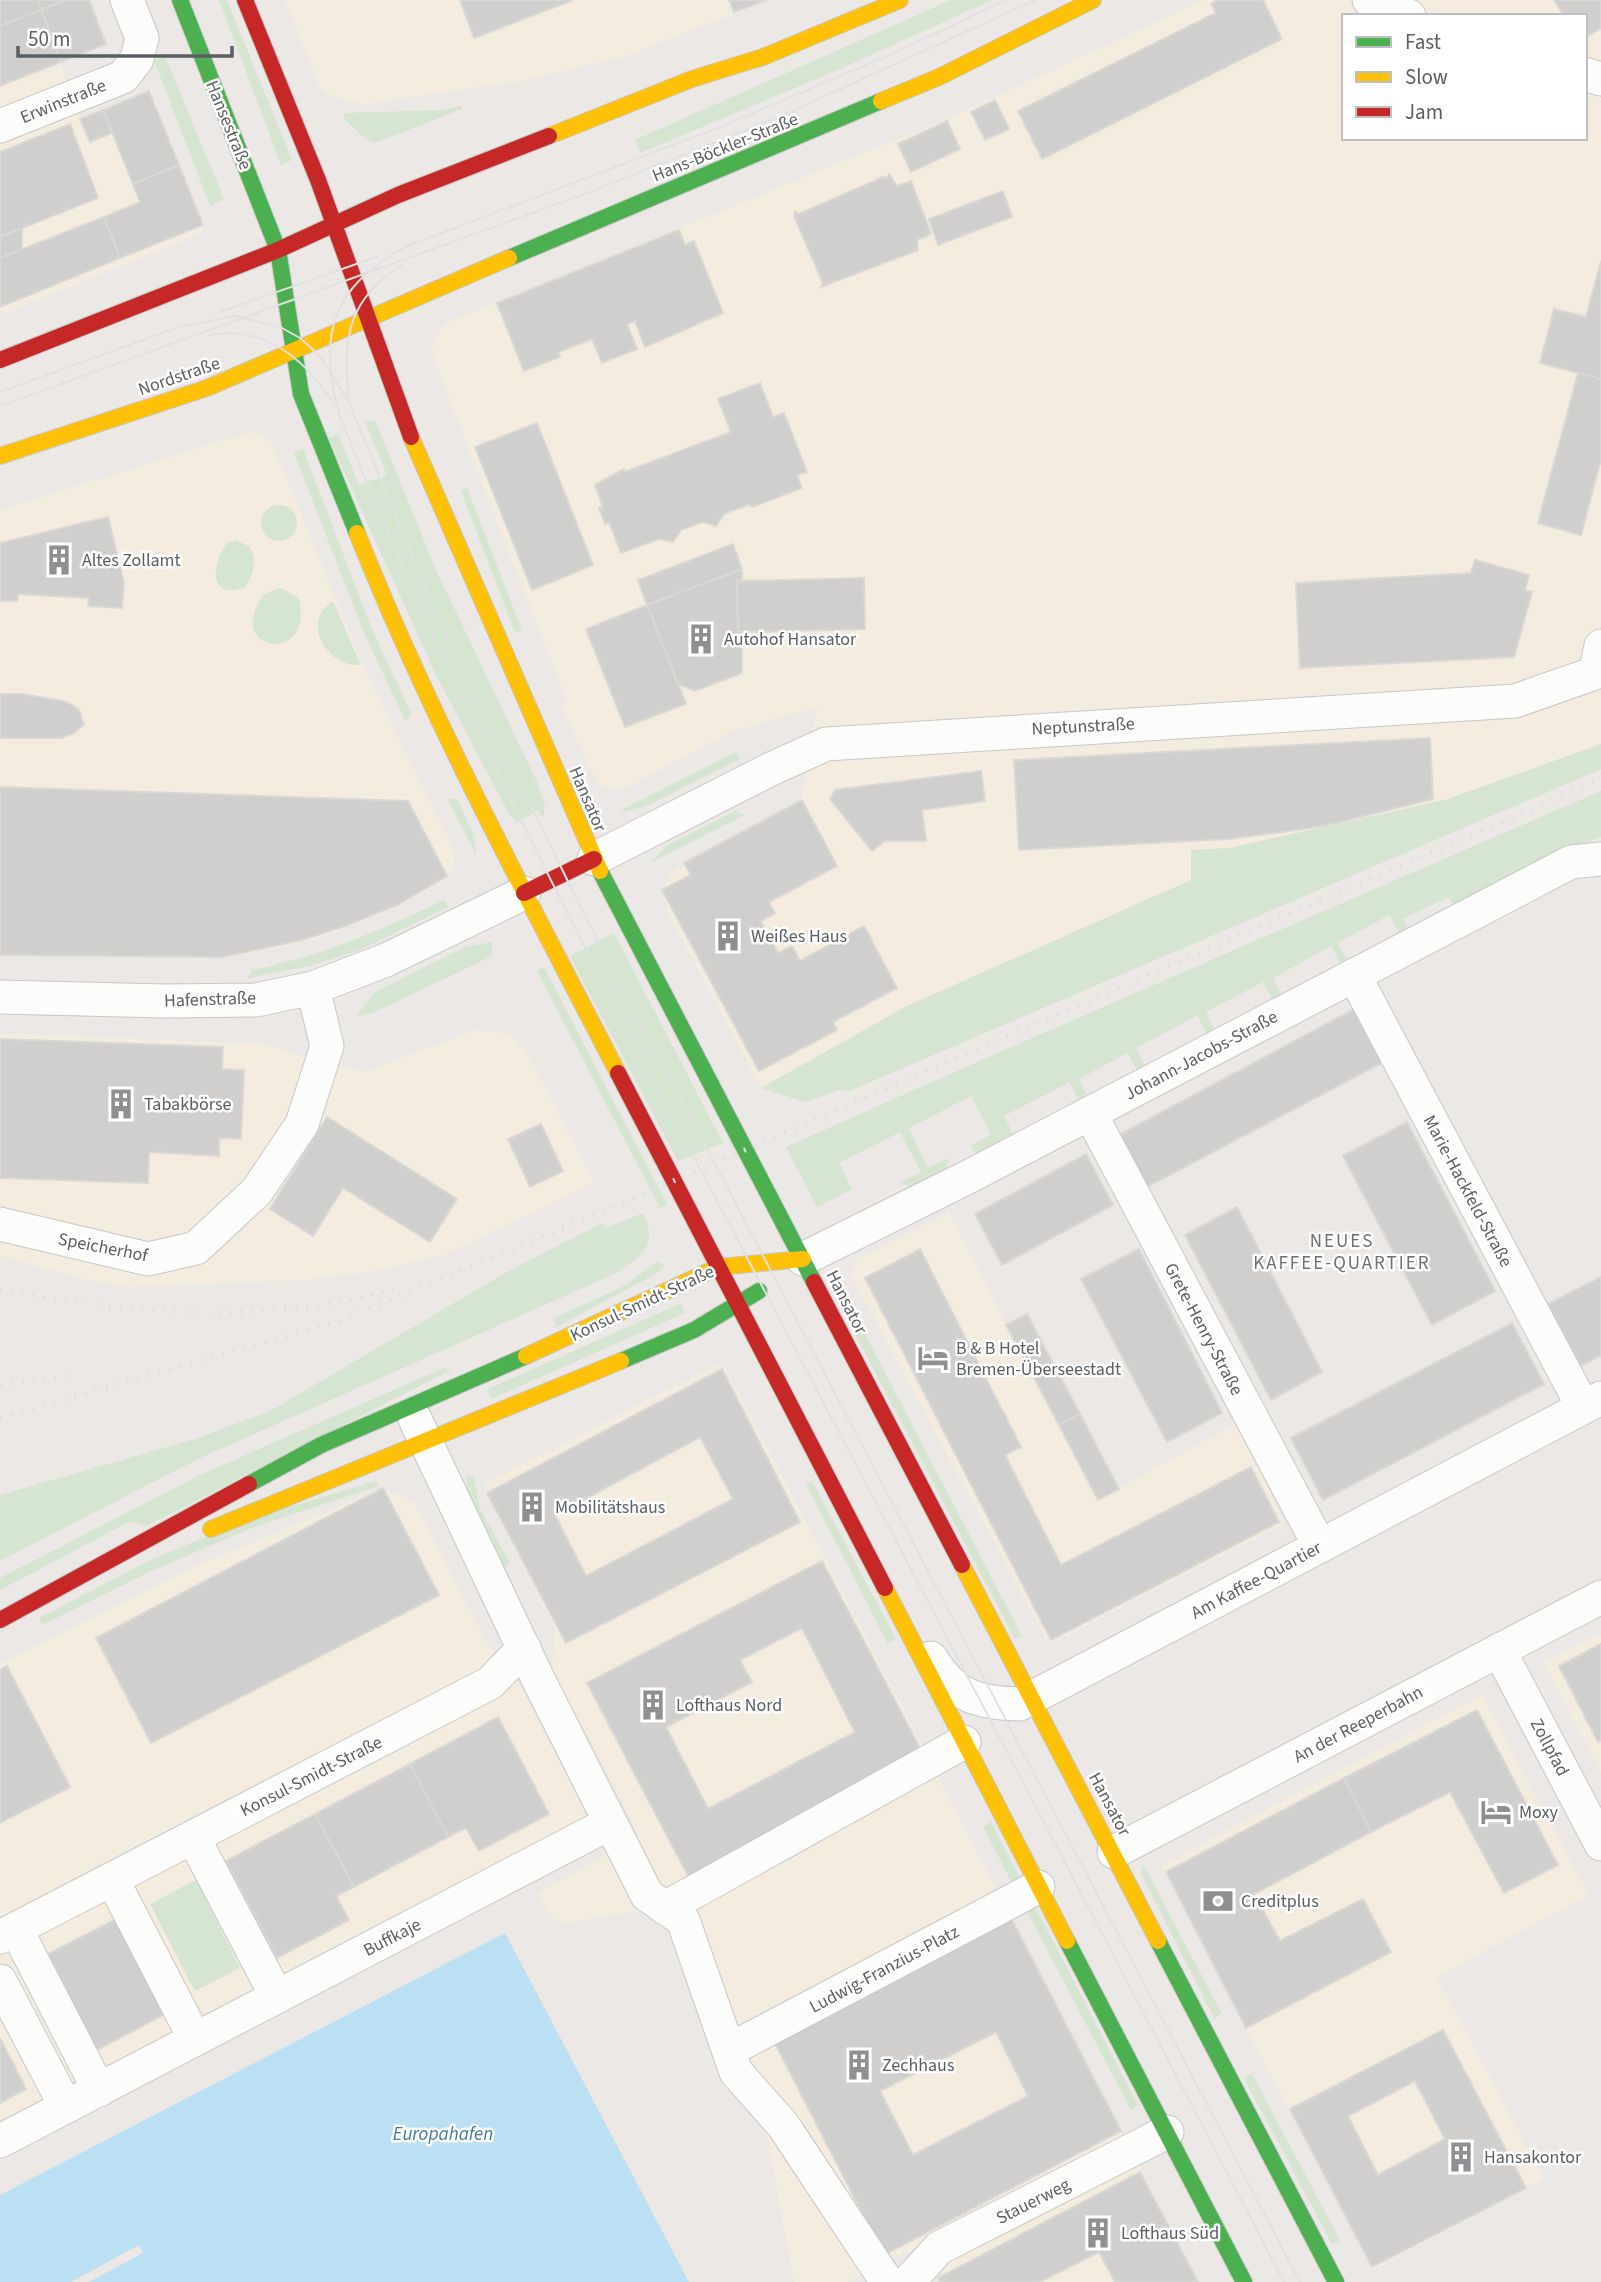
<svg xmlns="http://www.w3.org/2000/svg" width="1601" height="2282" viewBox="0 0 1601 2282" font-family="'Source Sans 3',sans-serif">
<rect width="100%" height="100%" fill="#ebe8e5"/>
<g fill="#f4ecde" fill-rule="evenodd">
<path d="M0,0H36L81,117L151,89L205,226L198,235L0,315Z"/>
<path d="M285,0H769L627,56L521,81L363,104L326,94L318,83Z"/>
<path d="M1204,0H1601V744L1445,800L1229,848L1191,850V880L907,1006L761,1088L669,915L662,890L669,876L684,863L802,800L817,707L733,731L622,790L604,787L592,773L562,708L566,699L433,357V343L443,324L945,120ZM1344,16H1585V138H1344Z"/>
<path d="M250,432L262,434L272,443L365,670L452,846L454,859L451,873L443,883L387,912L324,937L258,953L222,958L0,956V510Z"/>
<path d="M476,1030L511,1034L532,1061L594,1182L445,1255L369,1272L304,1280L126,1287L80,1278L0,1256V1033L261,1044L364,1072Z"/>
<path d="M949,1212L1006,1325L1027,1314L1119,1488L1239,1422L1284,1524L1049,1645L850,1273L857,1259Z"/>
<path d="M718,1364L725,1368L817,1542L1199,2282H948L927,2241L848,2282H794L763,2115L679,1928L646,1909L563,1924L547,1912L538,1893L640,1836L552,1669L555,1629L485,1492L487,1482Z"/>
<path d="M383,1488L414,1502L489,1646L523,1689L587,1817L0,2125V1664L194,1567Z"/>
<path d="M1601,1633V1773L1544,1662Z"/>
<path d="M1482,1695L1589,1895L1437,1977L1544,2179L1373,2270L1161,1865Z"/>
</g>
<g fill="#d6e5d1">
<path d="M219,0H227L292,160L281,165Z"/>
<path d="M951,0H992L840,69L640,153L635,140Z"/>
<path d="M165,56L224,199L210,206L154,60Z"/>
<path d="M461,106L462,109L375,143L368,141L344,119V113L441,110Z"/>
<path d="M375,420L436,570L537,782L545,806L543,818L538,810L517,823L508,812L436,675L329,438L338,434L359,485L387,475L365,422Z"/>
<path d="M303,449L371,627L411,713L406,722L365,635L294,453Z"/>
<path d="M467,488L522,630L515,633L461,491Z"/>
<circle cx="279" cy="523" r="18"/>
<path d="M236,540L250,547C257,562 254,573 245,587C208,602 211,563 227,543Z"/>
<path d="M281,588L299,598C314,661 236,654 256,608C261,595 268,591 281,588Z"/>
<path d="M333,601L361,665C328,668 299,622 333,601Z"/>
<path d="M1601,744V769L849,1091L839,1090L805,1102L761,1088L907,1006L1191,880V850L1229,848L1445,800Z"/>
<path d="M736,752L740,759L646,806L623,812V809Z"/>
<path d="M1601,791V837L1565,850L1454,907L1448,897L1403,919L1408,930L1400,934L1389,915L1338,943L1348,962L1342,966L1331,946L1273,978L1283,997L1274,1002L1263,982L1206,1012L1216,1033L1208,1036L1197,1016L1136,1048L1146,1068L1138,1072L1127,1053L1079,1079L1088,1098L1080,1103L1070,1082L1004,1116L1014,1136L979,1155L970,1146L991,1135L971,1096L909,1128L928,1168L948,1158L947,1169L913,1188L900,1183L921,1172L900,1132L839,1163L852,1189L817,1207L786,1147C1057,1026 1329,909 1601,791Z"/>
<path d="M447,798L457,799L474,835L476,854Z"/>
<path d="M735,811L745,815L650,863L668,845Z"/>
<path d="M444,900L448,907L360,950L310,966L248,978L252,970C326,955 376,932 444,900Z"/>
<path d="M614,933L723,1143L678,1161L570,956Z"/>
<path d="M492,942V956L375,1012L355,1017L375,992L465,947Z"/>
<path d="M544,967L667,1204L660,1208L537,971Z"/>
<path d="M643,1213C659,1247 642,1255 616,1273L200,1458L0,1561V1495L195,1439L270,1411L514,1268L603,1223L606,1228Z"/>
<path d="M658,1261L665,1266L654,1275L556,1327L554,1318L622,1287Z"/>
<path d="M682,1303L685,1313L491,1399L488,1389Z"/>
<path d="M851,1307L1022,1636L1015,1639L843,1311Z"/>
<path d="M444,1368L451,1370L146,1526L129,1522L0,1590V1578L200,1475Z"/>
<path d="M466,1476L474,1477L480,1509L510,1563L503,1567L468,1496Z"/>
<path d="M376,1481L379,1486L254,1527L158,1568L42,1625L39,1618L152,1559L252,1518Z"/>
<path d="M812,1481L896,1639L888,1644L806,1484Z"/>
<path d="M991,1822L1138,2105L1131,2110L983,1827Z"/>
<path d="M1143,1864L1222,2014L1214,2018L1141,1873Z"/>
<path d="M196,1880L240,1968L195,1991L150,1904Z"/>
<path d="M1252,2074L1340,2240L1332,2244L1244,2078Z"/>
</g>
<path fill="#bbe0f3" d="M505,1933L689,2282H0V2195Z"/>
<path fill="#ebe8e5" d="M139,2245L143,2253L89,2282H71Z"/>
<g fill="#d1cfce" stroke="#dad8d4" stroke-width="2" fill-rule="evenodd">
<path d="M0,0H37L41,10L0,26Z"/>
<path d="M37,0H66L41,10Z"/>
<path d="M66,0H89L106,44L61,62L41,10Z"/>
<path d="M460,0H573L474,38Z"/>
<path d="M729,0H767L734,12Z"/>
<path d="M1218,0H1263L1282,39L1042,159L1018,111L1216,13L1211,4Z"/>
<path d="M1554,0H1601V28L1585,38V16H1564Z"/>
<path d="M41,10L61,62L0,86V26Z"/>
<path d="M149,91L179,165L133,184L103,110Z"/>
<path d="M995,100L1009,129L985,140L971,112Z"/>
<path d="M103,110L112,133L90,142L80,119Z"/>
<path d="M947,121L960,149L911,172L898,144Z"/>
<path d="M70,124L98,198L0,237V152Z"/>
<path d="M179,165L203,225L120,258L104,217L140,202L133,184Z"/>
<path d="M889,174L897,186L911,181L931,234L917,240L918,250L821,287L823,283L794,216L795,212L799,214L883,177L887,178Z"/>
<path d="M1003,191L1012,217L938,245L929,219Z"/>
<path d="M104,217L120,258L0,307V258Z"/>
<path d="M22,228V249L0,258V237Z"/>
<path d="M679,230L685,245L694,241L723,313L645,347L635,321L627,324L637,349L602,363L592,339L558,352L560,357L524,371L497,303Z"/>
<path d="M1601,261V379L1540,363L1554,309L1586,317Z"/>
<path d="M1578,373L1601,379V459L1581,535L1538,523Z"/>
<path d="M760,383L773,417L784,413L807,472L797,475L802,488L752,507L750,504L724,514L716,526L702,522L681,530L673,542L659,539L621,553L609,522L605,524L599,508L603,507L595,485L624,469L625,472L731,432L718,399Z"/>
<path d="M537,423L593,565L532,590L475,447Z"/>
<path d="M108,517L124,583L122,608L88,606L89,598L18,594L17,601H0V543Z"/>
<path d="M733,544L742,569L647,605L638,580Z"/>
<path d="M1475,560L1529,575L1525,590L1532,592L1514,657L1300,668L1296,583L1471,573Z"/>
<path d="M742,569V673L695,691L678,684L647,605Z"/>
<path d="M864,578L865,629L738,632L737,581Z"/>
<path d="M647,605L686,704L625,727L586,629Z"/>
<path d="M0,694H23L67,702L79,710L84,724L74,733L62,738H0Z"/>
<path d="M1430,738L1433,799L1324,826L1229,839L1019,850L1014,760Z"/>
<path d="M981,771L985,801L922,810L926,841H885L872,851L830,799L835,790Z"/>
<path d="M0,787L408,801L447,876L397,905L348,925L302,940L223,957L0,955Z"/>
<path d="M802,800L837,866L769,902L775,913L761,921L778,953L792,946L800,961L864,926L897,988L833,1022L837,1030L759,1071L662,890L691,875L684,863Z"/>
<path d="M1358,1007L1387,1060L1147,1187L1119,1135Z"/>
<path d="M0,1039L223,1047L222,1069L244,1070L241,1139L219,1138V1156L149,1152L148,1183L0,1178Z"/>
<path d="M327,1117L457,1199L430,1242L343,1188L313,1236L270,1209Z"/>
<path d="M1407,1122L1495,1291L1432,1325L1343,1156Z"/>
<path d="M541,1124L563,1171L530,1187L508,1139Z"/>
<path d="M1086,1154L1113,1205L1002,1265L975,1214Z"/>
<path d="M1237,1207L1322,1372L1271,1400L1185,1235Z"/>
<path d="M920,1249L1021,1447L1005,1455L1061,1565L1251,1467L1279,1522L1051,1640L865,1278Z"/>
<path d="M1139,1249L1222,1413L1167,1442L1081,1279Z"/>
<path d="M1601,1277V1355L1581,1366L1548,1304Z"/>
<path d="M1027,1314L1080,1414L1059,1425L1006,1325Z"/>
<path d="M1512,1323L1544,1384L1323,1500L1291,1438Z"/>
<path d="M722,1369L800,1522L566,1643L487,1493ZM700,1437L733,1499L586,1576L555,1515Z"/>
<path d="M1080,1414L1119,1489L1098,1500L1059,1425Z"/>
<path d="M383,1488L439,1595L151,1743L96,1638Z"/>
<path d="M822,1561L923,1754L688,1876L587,1683ZM802,1628L855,1732L708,1809L666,1727L752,1682L740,1660Z"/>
<path d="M1601,1644V1740L1598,1742L1559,1666Z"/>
<path d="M7,1666L70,1787L0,1823V1670Z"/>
<path d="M1477,1710L1558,1865L1504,1893L1450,1792L1371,1832L1344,1778Z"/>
<path d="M498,1717L549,1814L479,1851L466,1828L448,1837L410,1764Z"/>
<path d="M410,1764L448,1837L354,1887L315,1814Z"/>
<path d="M1344,1778L1371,1832L1254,1894L1280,1941L1363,1899L1391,1952L1246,2028L1166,1872Z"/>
<path d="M315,1814L354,1887L336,1896L349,1920L277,1958L226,1861Z"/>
<path d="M1009,1914L1121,2131L884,2255L772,2038ZM996,2032L1028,2096L913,2155L880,2091Z"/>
<path d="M118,1918L167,2013L97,2050L48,1954Z"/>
<path d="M1443,2030L1526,2188L1372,2267L1290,2109ZM1415,2081L1445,2139L1378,2175L1348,2116Z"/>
<path d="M0,2038L26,2089L0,2103Z"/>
<path d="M1140,2172L1198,2282H1115L1099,2252L1040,2282H940L938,2278Z"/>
</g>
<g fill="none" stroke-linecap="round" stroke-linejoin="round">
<g stroke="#c7c7c7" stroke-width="35">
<g id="street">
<path d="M1369,0L1409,16"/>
<path d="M1585,74L1601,79"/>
<path d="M0,126L123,77L137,59L142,38L127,0"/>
<path d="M594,859L771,769L826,744L1515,701L1595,673L1601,646"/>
<path d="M1354,975L1583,1407"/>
<path d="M0,997L164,1001L256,1000L313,988L386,960L524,893"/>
<path d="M1090,1113L1319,1545"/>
<path d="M0,1224L148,1259L196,1248L257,1191L302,1124L327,1046L313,988"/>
<path d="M803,1259L970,1176L1571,862L1601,859"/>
<path d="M415,1419L539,1681L647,1895L683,1920L736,2072L783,2125L887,2282"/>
<path d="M1499,1650L1601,1844"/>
<path d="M931,1658C954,1696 976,1703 1020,1704L1601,1398"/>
<path d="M193,1837L277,1997"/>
<path d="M1114,1852L1601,1597"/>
<path d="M112,1879L195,2039"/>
<path d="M665,1908L964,1742"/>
<path d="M16,1929L99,2090"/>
<path d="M0,1937L490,1683L524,1648"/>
<path d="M0,1981L66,2107"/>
<path d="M729,2050L1038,1887"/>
<path d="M0,2141L610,1823"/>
<path d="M908,2282L939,2248L1167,2132"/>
</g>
</g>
<g stroke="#c7c7c6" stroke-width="18">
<g id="fast">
<path d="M180,0L278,250L301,394L357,533"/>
<path d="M509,258L881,101"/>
<path d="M600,871L814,1282"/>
<path d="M621,1361L694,1330L759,1291"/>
<path d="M249,1484L321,1445L526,1356"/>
<path d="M1067,1941L1244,2282"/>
<path d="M1158,1941L1336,2282"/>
</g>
</g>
<g stroke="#c7c7c6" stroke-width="18">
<g id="slow">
<path d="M881,101L939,77L1093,0"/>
<path d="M549,136L692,79L763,57L900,0"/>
<path d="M411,437L600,871"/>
<path d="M0,456L207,388L509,258"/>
<path d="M357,533C431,719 526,895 618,1073"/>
<path d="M526,1356L718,1267L803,1259"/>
<path d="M211,1529L621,1361"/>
<path d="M962,1565L1158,1941"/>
<path d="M885,1588L1067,1941"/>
</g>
</g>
<g stroke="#c7c7c6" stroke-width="18">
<g id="jam">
<path d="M245,0L318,180L411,437"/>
<path d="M0,360L278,250L398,195L549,136"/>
<path d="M524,893L594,859"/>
<path d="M618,1073L885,1588"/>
<path d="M814,1282L962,1565"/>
<path d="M0,1620L249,1484"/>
</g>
</g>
<use href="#street" stroke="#fcfcfb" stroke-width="33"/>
<use href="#fast" stroke="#4caf50" stroke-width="16"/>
<use href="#slow" stroke="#ffc107" stroke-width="16"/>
<use href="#jam" stroke="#c62828" stroke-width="16"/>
<g stroke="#e2e1e1" stroke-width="2">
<path d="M414,243C336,280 315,332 339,414C463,727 624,1024 781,1322C950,1641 1117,1962 1284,2282"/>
<path d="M405,247L723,126L894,53L1006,0"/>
<path d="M220,312L379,256"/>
<path d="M178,327L235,316L282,328L300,338L319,355L349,402L431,602L581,908L1300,2282"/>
<path d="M210,335C263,325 304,358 331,400"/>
<path d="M0,392L187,324"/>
<path d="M349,397C342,338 348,299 402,265"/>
<path d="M0,406L590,192L788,113L1035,0"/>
</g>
<g stroke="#e2e1e1" stroke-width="5" stroke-dasharray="2 9" stroke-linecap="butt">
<path d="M0,1289C129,1314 264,1326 393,1289"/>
<path d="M0,1385L72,1375"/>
<path d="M0,1418L339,1321L611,1208L1601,779"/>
</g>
</g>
<defs>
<g id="building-bare" transform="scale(2.415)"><path d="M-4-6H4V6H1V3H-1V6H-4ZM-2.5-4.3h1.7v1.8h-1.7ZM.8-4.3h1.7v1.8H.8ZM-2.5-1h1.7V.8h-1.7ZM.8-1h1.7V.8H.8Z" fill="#8d8f90" stroke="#fff" stroke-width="2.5" paint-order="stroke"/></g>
<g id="hotel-bare" transform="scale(2.415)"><path d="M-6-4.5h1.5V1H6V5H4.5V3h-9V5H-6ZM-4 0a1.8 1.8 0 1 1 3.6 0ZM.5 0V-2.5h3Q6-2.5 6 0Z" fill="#8d8f90" stroke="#fff" stroke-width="2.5" paint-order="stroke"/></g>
<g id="bank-bare" transform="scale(2.415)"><path d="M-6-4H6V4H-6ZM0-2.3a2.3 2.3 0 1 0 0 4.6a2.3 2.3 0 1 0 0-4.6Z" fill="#8d8f90" stroke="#fff" stroke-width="2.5" paint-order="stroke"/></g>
</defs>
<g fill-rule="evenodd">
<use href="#building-bare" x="59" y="560"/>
<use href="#building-bare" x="701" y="639"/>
<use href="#building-bare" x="728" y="936"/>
<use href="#building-bare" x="121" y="1104"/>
<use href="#hotel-bare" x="933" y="1358"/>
<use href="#building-bare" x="532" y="1507"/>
<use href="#building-bare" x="653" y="1705"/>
<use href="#hotel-bare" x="1496" y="1812"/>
<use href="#bank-bare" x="1218" y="1901"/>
<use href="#building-bare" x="859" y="2065"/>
<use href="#building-bare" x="1461" y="2157"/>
<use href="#building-bare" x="1098" y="2233"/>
</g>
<g text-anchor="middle" stroke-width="5" stroke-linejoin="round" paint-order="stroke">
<g font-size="18" fill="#5b5f62" stroke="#fff">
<text transform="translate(63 101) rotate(-22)" y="6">Erwinstraße</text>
<text transform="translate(229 125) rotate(68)" y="6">Hansestraße</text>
<text transform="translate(725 147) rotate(-22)" y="6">Hans-Böckler-Straße</text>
<text transform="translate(179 376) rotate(-19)" y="6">Nordstraße</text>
<text transform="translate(1083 726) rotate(-3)" y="6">Neptunstraße</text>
<text transform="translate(588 799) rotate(67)" y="6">Hansator</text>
<text transform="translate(210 999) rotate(-2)" y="6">Hafenstraße</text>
<text transform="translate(1201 1055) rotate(-28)" y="6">Johann-Jacobs-Straße</text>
<text transform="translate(1468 1191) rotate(62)" y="6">Marie-Hackfeld-Straße</text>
<text transform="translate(103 1247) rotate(11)" y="6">Speicherhof</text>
<text transform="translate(847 1302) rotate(63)" y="6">Hansator</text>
<text transform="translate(642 1303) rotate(-25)" y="6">Konsul-Smidt-Straße</text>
<text transform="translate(1204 1329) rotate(62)" y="6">Grete-Henry-Straße</text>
<text transform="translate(1256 1580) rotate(-28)" y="6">Am Kaffee-Quartier</text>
<text transform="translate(1358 1724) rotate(-28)" y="6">An der Reeperbahn</text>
<text transform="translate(1550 1747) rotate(62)" y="6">Zollpfad</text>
<text transform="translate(311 1776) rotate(-27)" y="6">Konsul-Smidt-Straße</text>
<text transform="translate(1110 1804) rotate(62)" y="6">Hansator</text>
<text transform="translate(392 1937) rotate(-27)" y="6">Buffkaje</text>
<text transform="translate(884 1969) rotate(-28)" y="6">Ludwig-Franzius-Platz</text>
<text transform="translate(1033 2201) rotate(-27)" y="6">Stauerweg</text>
</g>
<g font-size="18" fill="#5b5f62" stroke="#fff" text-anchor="start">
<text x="82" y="566">Altes Zollamt</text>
<text x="724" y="645">Autohof Hansator</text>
<text x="751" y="942">Weißes Haus</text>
<text x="144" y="1110">Tabakbörse</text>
<text x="956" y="1354">B &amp; B Hotel<tspan x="956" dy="21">Bremen-Überseestadt</tspan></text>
<text x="555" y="1513">Mobilitätshaus</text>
<text x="676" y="1711">Lofthaus Nord</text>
<text x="1519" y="1818">Moxy</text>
<text x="1241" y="1907">Creditplus</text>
<text x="882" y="2071">Zechhaus</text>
<text x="1484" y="2163">Hansakontor</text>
<text x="1121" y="2239">Lofthaus Süd</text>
</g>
<g font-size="19" letter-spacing="2" fill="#6c7174" stroke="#fff">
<text x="1342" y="1247">NEUES<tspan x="1342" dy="22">KAFFEE-QUARTIER</tspan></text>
</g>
<g font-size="19" font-style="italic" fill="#427aa1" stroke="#fff">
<text x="443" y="2140">Europahafen</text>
</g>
</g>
<rect x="1342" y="14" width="245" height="126" fill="#ffffff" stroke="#bdbfc0" stroke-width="2"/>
<rect x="1356" y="37" width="35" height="10" fill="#4caf50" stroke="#bdbfc0" stroke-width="2"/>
<text x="1405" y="49" font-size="21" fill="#5b5f62">Fast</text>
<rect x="1356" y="72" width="35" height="10" fill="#ffc107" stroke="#bdbfc0" stroke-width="2"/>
<text x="1405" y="84" font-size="21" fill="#5b5f62">Slow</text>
<rect x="1356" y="107" width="35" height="10" fill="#c62828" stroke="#bdbfc0" stroke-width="2"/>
<text x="1405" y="119" font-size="21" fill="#5b5f62">Jam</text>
<path d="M18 46v10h214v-10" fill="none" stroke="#5b5f62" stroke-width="3.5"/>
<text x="28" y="46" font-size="21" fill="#5b5f62" stroke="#ffffff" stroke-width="5" paint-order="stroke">50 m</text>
</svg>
